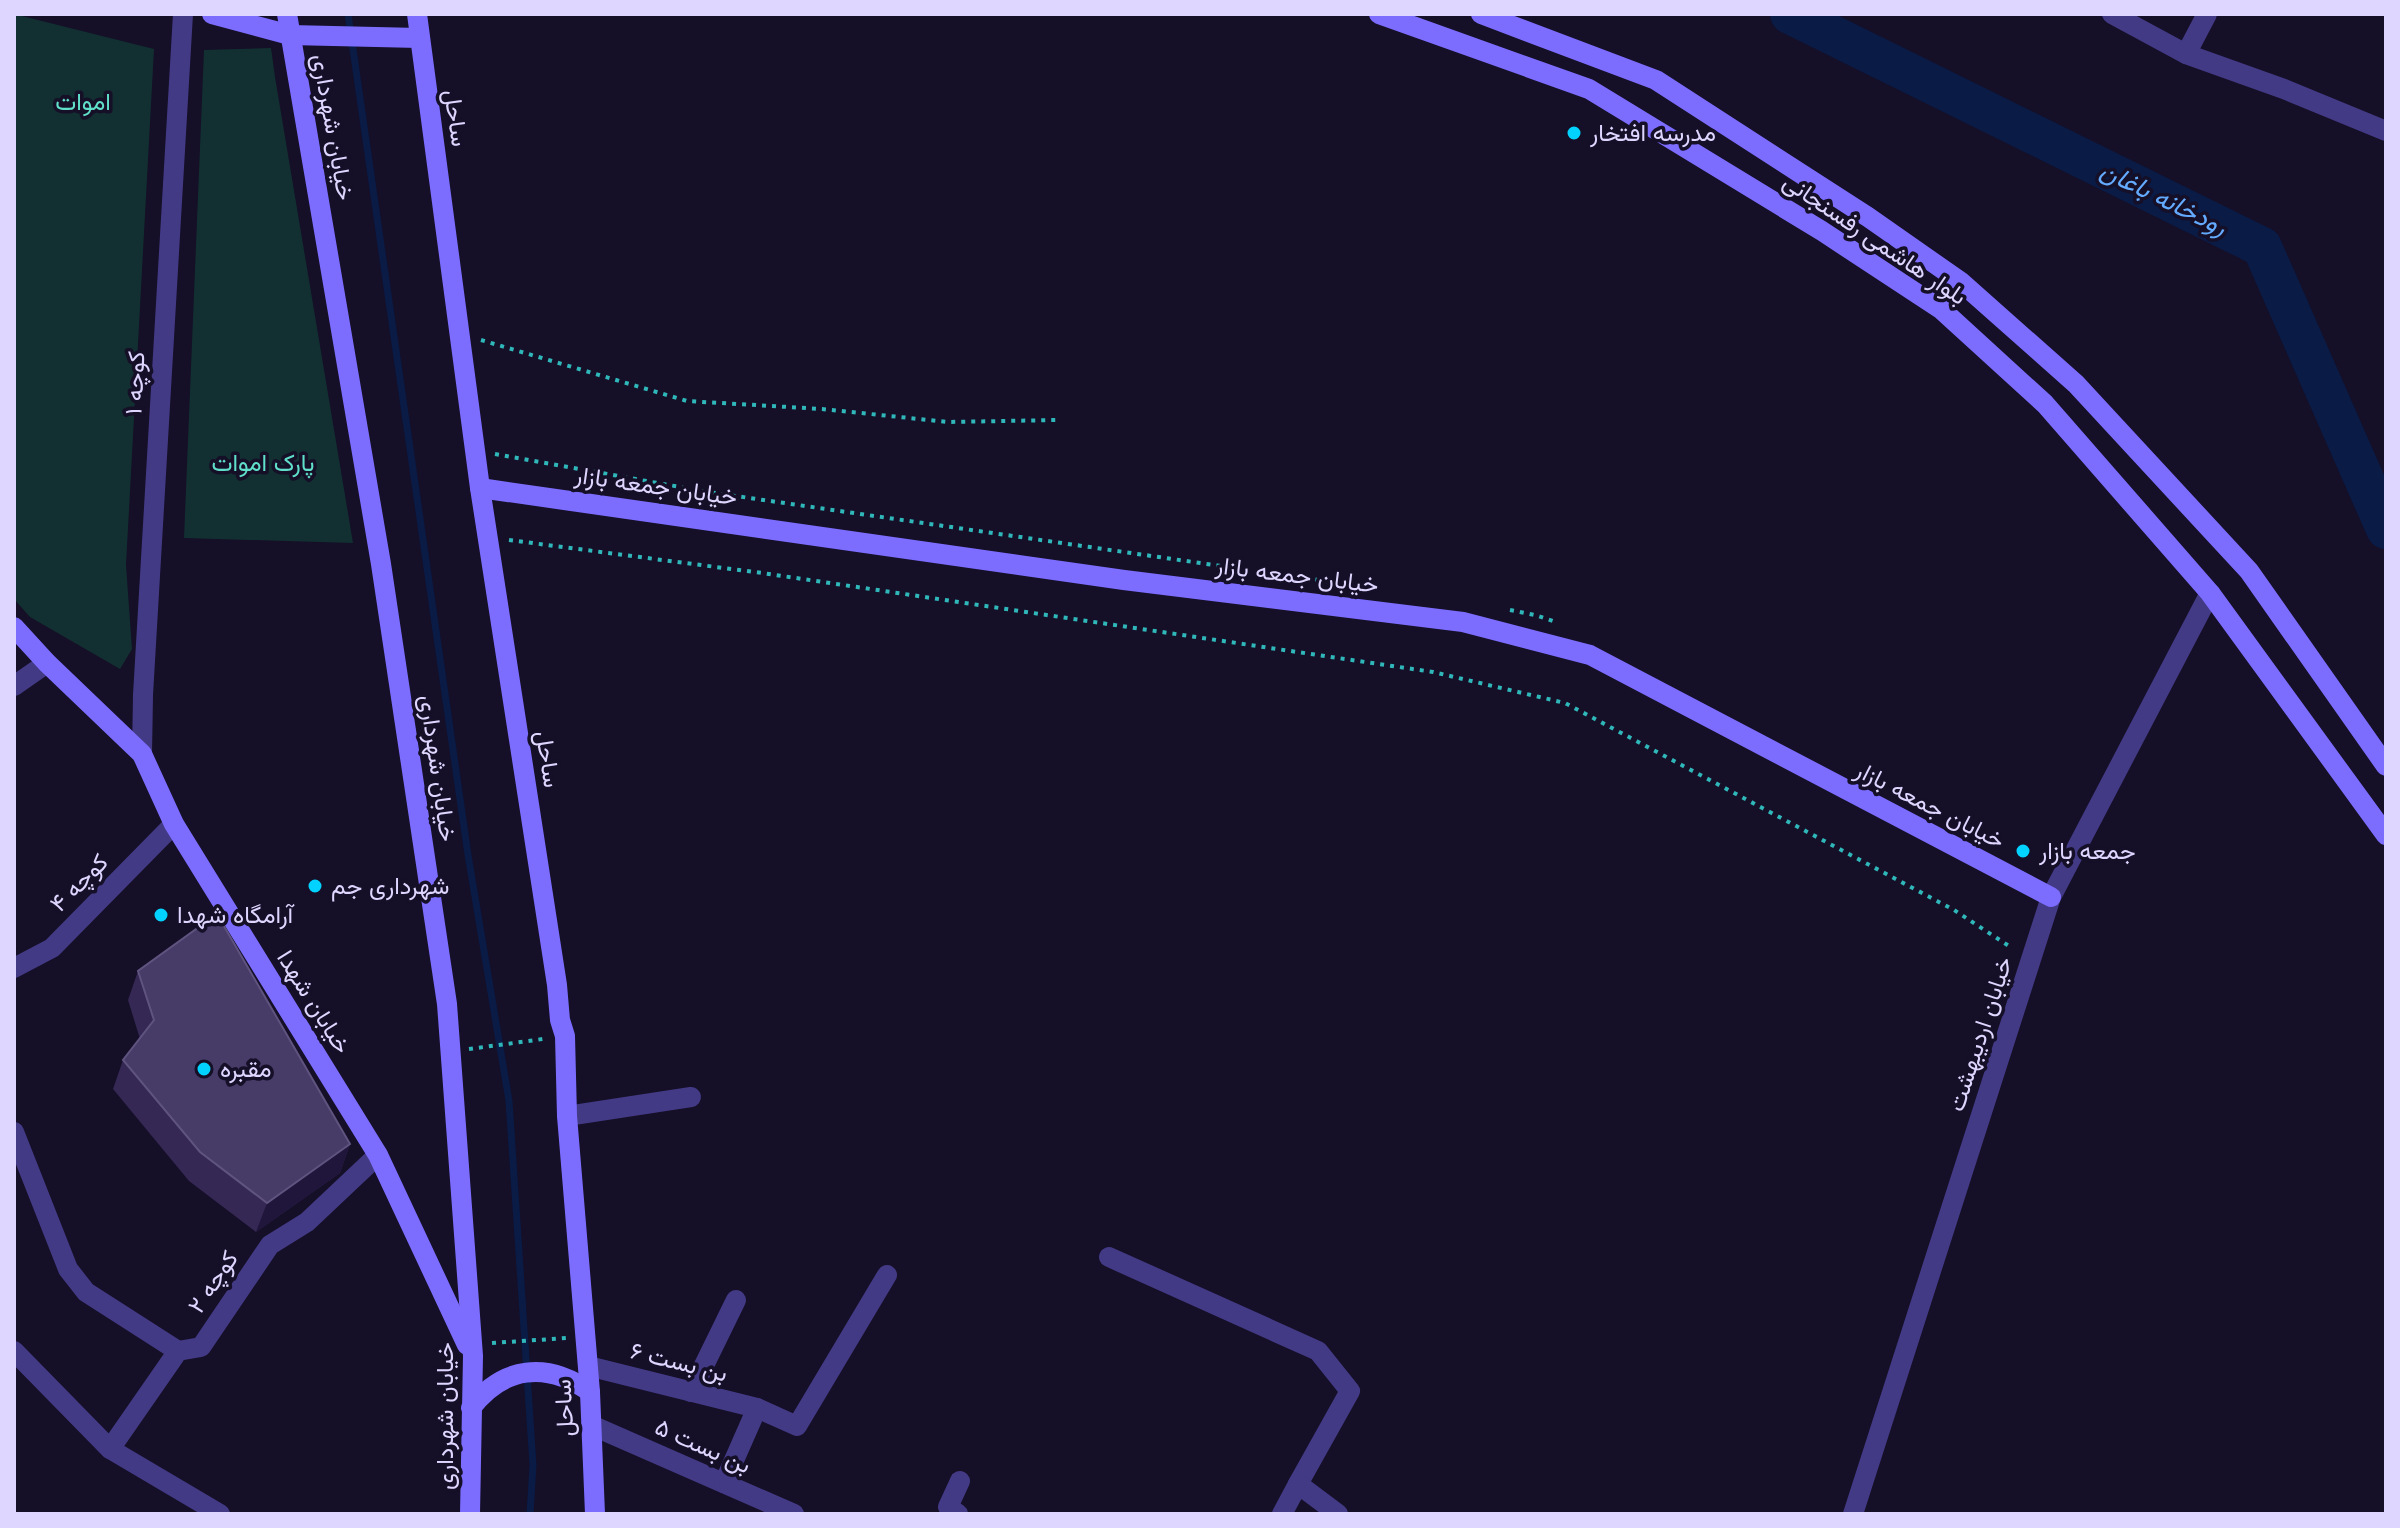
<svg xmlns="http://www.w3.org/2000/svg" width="2400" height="1528" viewBox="0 0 2400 1528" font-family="Inter,Vazirmatn,sans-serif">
<rect width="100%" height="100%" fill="#150f27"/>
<g fill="#123031">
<path d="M14,14L154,49L126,565L132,649L120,669L30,617L14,599Z"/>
<path d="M271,48L275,77L353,543L184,538L204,50Z"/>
</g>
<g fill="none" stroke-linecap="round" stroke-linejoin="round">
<path stroke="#0a1b46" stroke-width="7" d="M348,14L468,855L509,1101L533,1465L530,1514"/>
<path stroke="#0a1b46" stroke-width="40" d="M1790,14L2262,247L2386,529"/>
<g stroke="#2fb7b9" stroke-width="4" stroke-dasharray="4 6" stroke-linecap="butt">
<path d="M481,340L687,401L822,409L948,422L1058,420"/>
<path d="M495,454L708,492L1332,582"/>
<path d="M509,540L762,573L1433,672L1565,703L1954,910L2012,948"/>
<path d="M1510,610L1535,615L1556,622"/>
<path d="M469,1049L543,1039"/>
<path d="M492,1343L567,1338"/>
</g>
<g stroke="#433a86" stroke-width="20">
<path d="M2112,14L2186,54L2284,89L2386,131"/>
<path d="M2186,54L2207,14"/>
<path d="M14,686L47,663"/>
<path d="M142,754L143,695L183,14"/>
<path d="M14,968L52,948L174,824"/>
<path d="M567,1116L691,1097"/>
<path d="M14,1132L68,1269L86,1292L178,1351"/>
<path d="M1109,1257L1318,1351L1350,1391L1298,1484"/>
<path d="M14,1351L110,1449L220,1514"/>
<path d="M588,1366L757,1408"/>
<path d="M691,1392L736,1300"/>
<path d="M591,1425L794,1514"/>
<path d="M110,1449L178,1351L201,1347L270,1245L307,1222L378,1155"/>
<path d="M724,1483L757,1408L797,1426L887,1275"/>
<path d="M958,1514L948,1507L960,1481"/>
<path d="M1282,1514L1298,1484L1338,1514"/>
<path d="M1853,1514L2051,897L2210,593"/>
</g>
<g stroke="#7c6dff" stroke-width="20">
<path d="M212,14L290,35L419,38"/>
<path d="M287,14L381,564L447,1004L473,1356L470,1514"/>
<path d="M417,14L480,488L557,985L560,1020L565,1036L567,1116L590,1392L595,1514"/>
<path d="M1379,14L1589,89L1822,231L1942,310L2045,404L2210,593L2386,835"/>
<path d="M1481,14L1656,80L1868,217L1961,282L2076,384L2249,571L2386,766"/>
<path d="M480,488L1124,580L1463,622L1590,655L2051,897"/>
<path d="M14,627L47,663L142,754L174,824L378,1155L467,1345"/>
<path d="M471,1408C503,1366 547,1361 590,1392"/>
</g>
</g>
<path fill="#352855" d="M138,971L350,1144L340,1173L256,1232L189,1181L113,1089L123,1060L140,1039L128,1000Z"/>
<path fill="#20163b" d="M350,1144L340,1173L256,1232L267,1203Z"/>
<path fill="#473b67" stroke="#5f537f" stroke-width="2" d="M217,914L350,1144L267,1203L200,1152L123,1060L154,1020L138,971Z"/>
<g fill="#02d2ff" stroke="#150f27" stroke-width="3">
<circle cx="1574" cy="133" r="8"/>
<circle cx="2023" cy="851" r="8"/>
<circle cx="315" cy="886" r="8"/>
<circle cx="161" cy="915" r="8"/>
<circle cx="204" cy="1069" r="8"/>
</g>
<g text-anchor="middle" stroke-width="7" stroke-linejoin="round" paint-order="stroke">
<g font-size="24" fill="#60e0ca" stroke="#150f27">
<text x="83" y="110">اموات</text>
<text x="263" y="471">پارک اموات</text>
</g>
<g font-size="24" fill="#ded6ff" stroke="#150f27">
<text transform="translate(456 118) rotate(82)" y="8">ساحل</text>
<text transform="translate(333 127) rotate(80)" y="8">خیابان شهرداری</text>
<text transform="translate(1875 239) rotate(34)" y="8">بلوار هاشمی رفسنجانی</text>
<text transform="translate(135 383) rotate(-87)" y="8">کوچه ۱</text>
<text transform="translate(656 486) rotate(8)" y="8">خیابان جمعه بازار</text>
<text transform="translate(1297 575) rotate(7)" y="8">خیابان جمعه بازار</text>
<text transform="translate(548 759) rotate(81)" y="8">ساحل</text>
<text transform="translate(438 768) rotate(82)" y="8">خیابان شهرداری</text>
<text transform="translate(1930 805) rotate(27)" y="8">خیابان جمعه بازار</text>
<text transform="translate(79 883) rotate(-45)" y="8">کوچه ۴</text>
<text transform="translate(314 1002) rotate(58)" y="8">خیابان شهدا</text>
<text transform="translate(1980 1034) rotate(-72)" y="8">خیابان اردیبهشت</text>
<text transform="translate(213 1282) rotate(-56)" y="8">کوچه ۲</text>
<text transform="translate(679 1362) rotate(14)" y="8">بن بست ۶</text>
<text transform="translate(564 1408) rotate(-93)" y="8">ساحل</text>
<text transform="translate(445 1416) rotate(-90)" y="8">خیابان شهرداری</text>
<text transform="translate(703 1446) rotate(24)" y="8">بن بست ۵</text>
</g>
<g font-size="24" fill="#ded6ff" stroke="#150f27" text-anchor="start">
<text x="1590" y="141">مدرسه افتخار</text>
<text x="2039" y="859">جمعه بازار</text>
<text x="331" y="894">شهرداری جم</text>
<text x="177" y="923">آرامگاه شهدا</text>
<text x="220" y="1077">مقبره</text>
</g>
<g font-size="26" font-style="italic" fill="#64abff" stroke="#150f27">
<text transform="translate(2164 198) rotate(26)" y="9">رودخانه باغان</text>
</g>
</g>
<rect width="2400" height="1528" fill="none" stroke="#ded6ff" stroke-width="32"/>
</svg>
